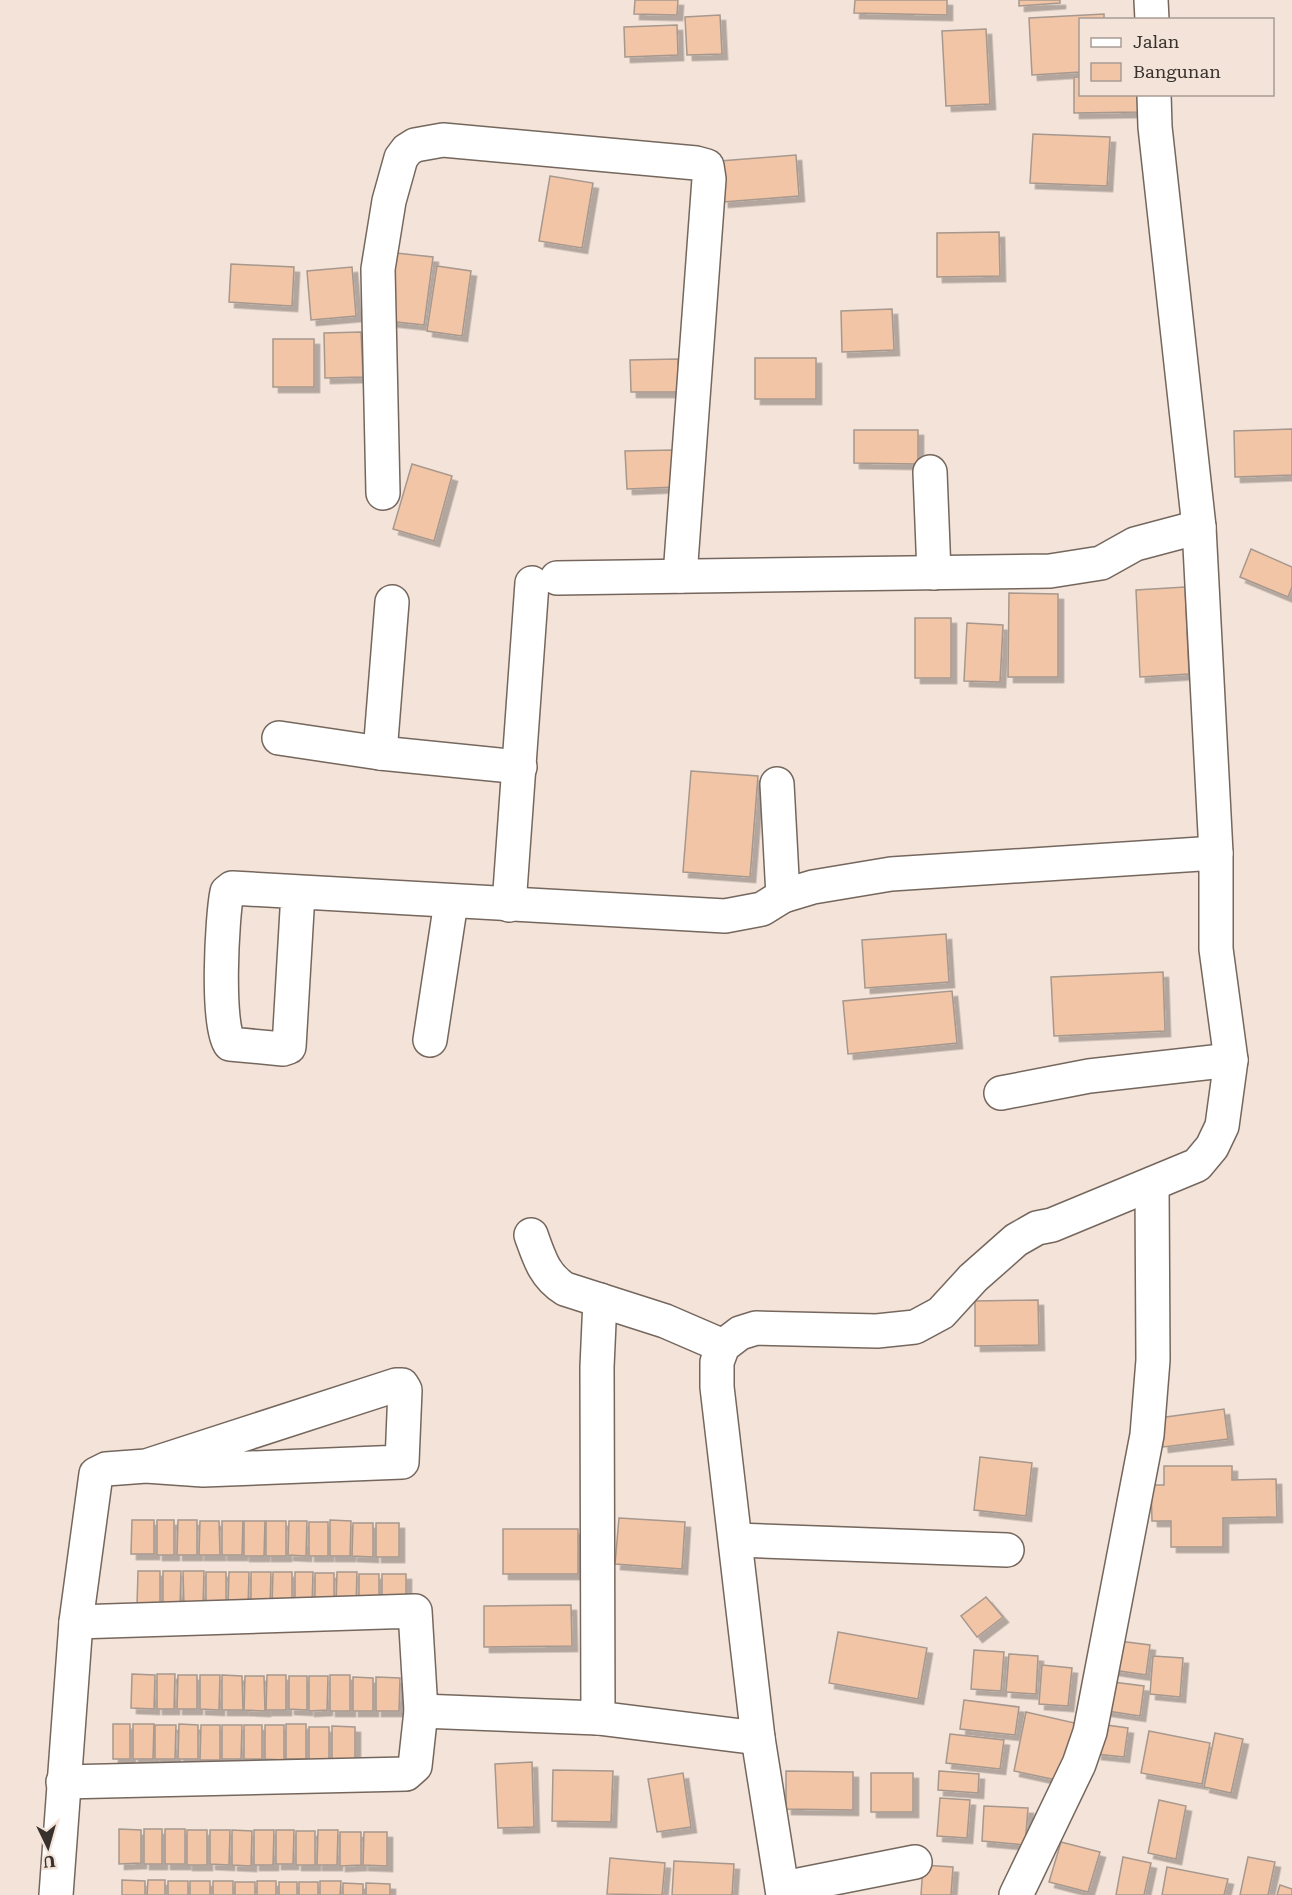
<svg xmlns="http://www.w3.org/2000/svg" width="1292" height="1895" viewBox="0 0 1292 1895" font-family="'Roboto Serif',serif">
<defs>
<filter id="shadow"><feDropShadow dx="5.5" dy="5.5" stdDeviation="0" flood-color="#0004"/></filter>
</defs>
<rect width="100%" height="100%" fill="#f3e3d8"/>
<g fill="#f3c5a7" stroke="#a7988e" stroke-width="1.5" filter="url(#shadow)">
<path d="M635,0H678L677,15L634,14Z"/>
<path d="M855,0H947V15L854,13Z"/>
<path d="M1019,0H1060V3L1019,6Z"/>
<path d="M1104,14V20H1080V72L1032,75L1029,18Z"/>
<path d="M720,15L722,54L687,55L685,17Z"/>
<path d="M677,25L678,55L625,57L624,27Z"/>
<path d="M986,29L990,104L946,106L942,31Z"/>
<path d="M1074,77H1080V94H1137L1138,112L1074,113Z"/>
<path d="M1033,134L1110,137L1107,186L1030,183Z"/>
<path d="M796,155L799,196L723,202L720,161Z"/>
<path d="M550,176L593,183L582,248L539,241Z"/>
<path d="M999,232L1000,276L937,277V233Z"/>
<path d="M396,253L433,257L424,325L387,321Z"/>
<path d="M231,264L294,267L292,306L229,302Z"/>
<path d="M437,266L471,271L462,336L427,331Z"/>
<path d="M352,267L356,316L311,320L307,271Z"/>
<path d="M892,309L894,350L842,352L841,311Z"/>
<path d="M361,332L363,377L325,378L324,333Z"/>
<rect x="273" y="339" width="41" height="48"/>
<rect x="755" y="358" width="61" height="41"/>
<path d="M678,359L679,392H631L630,360Z"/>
<path d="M1292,429V475L1235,477L1234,431Z"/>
<path d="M854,430H918V464L854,463Z"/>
<path d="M674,450L676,487L627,489L625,451Z"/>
<path d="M412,464L452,476L434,541L393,529Z"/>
<path d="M1251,549L1292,567V587L1288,597L1240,577Z"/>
<path d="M1185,587L1189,674L1140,677L1136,590Z"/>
<path d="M1009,593L1058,594V677H1008Z"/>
<rect x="915" y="618" width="36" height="60"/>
<path d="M967,623L1003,625L1000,682L964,681Z"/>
<path d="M691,771L758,776L750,877L683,872Z"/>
<path d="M946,934L949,982L865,988L862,940Z"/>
<path d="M1163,972L1165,1031L1054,1036L1051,977Z"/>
<path d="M952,991L957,1043L848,1054L843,1001Z"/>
<path d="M1038,1300L1039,1345L975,1346V1301Z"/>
<path d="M1224,1409L1228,1439L1163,1447L1159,1418Z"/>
<path d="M980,1457L1032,1463L1026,1516L974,1510Z"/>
<path d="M1164,1466H1232V1480L1276,1479L1277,1517L1223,1518V1547H1171V1521H1152L1151,1485H1164Z"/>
<path d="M619,1518L685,1522L682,1569L615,1564Z"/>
<path d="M132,1520H154V1554H131Z"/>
<rect x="157" y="1520" width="17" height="35"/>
<path d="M178,1520H197V1555H177Z"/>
<path d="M330,1520L351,1521L350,1556H330Z"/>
<path d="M200,1521H219L220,1555H199Z"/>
<path d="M222,1521H243L242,1555H222Z"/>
<path d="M244,1521H265L264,1556H244Z"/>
<rect x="266" y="1521" width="20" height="35"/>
<path d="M289,1521H307L306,1556L288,1555Z"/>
<rect x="309" y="1522" width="19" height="34"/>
<path d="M353,1523H373V1557L352,1556Z"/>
<rect x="376" y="1523" width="23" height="34"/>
<rect x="503" y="1529" width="75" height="45"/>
<path d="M138,1571H160V1605H137Z"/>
<path d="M163,1571H181L180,1606H163Z"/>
<path d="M183,1571H204L203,1606H184Z"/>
<rect x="206" y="1572" width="20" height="34"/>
<path d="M229,1572H249L248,1607L228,1606Z"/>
<path d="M251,1572H271L270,1607H251Z"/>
<path d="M273,1572H292V1607H272Z"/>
<path d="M295,1572H313L312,1606H295Z"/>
<path d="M337,1572H357L356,1607H336Z"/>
<rect x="315" y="1573" width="19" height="34"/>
<rect x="359" y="1574" width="20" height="33"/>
<path d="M382,1574H406V1607L382,1608Z"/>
<path d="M986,1597L1003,1617L977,1637L961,1616Z"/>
<path d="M571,1605L572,1646L484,1647V1606Z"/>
<path d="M838,1632L927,1648L918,1699L829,1683Z"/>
<path d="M1111,1640L1150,1645L1146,1675L1107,1669Z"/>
<path d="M974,1650L1004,1652L1001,1691L971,1689Z"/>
<path d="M1009,1654L1038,1656L1036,1694L1006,1692Z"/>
<path d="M1153,1656L1183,1658L1180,1697L1150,1694Z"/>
<path d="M1042,1665L1072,1668L1068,1706L1039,1704Z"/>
<path d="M132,1674L155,1675L154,1709L131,1708Z"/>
<path d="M157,1674H175L174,1709H157Z"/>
<path d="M178,1675H197V1709H177Z"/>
<path d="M200,1675H220L219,1710L200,1709Z"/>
<path d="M222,1675L242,1676L243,1710H222Z"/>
<path d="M267,1675H286V1710H266Z"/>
<rect x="330" y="1675" width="20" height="36"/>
<path d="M245,1676H264L265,1711L244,1710Z"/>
<path d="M289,1676H307V1710L289,1709Z"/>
<path d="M309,1676H328L327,1710L309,1711Z"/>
<path d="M353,1677L373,1678V1711H353Z"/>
<path d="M376,1677L400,1678L399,1711H376Z"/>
<path d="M1105,1681L1144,1686L1140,1716L1101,1710Z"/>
<path d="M964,1700L1019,1707L1015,1735L960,1729Z"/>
<path d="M1026,1712L1079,1724L1066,1782L1014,1771Z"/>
<rect x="113" y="1724" width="17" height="35"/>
<path d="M133,1724H154L153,1759H133Z"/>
<path d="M179,1724L198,1725V1759H178Z"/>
<rect x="286" y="1724" width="20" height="35"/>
<path d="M1099,1724L1128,1728L1124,1757L1096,1754Z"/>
<path d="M155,1725H176L175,1759H155Z"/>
<path d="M201,1725H220V1760H200Z"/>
<path d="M222,1725H242L241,1759H222Z"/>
<rect x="244" y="1725" width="18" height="34"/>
<path d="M265,1725H284V1760L265,1759Z"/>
<path d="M332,1726L355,1727V1760H332Z"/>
<rect x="309" y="1727" width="20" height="33"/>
<path d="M1149,1731L1210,1743L1202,1784L1141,1773Z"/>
<path d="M1215,1733L1243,1739L1231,1793L1204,1787Z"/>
<path d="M950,1734L1004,1740L1000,1769L946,1763Z"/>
<path d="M532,1762L534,1827L498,1828L495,1764Z"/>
<path d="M553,1770L613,1771L611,1822L552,1821Z"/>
<path d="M786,1771L853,1772V1810L786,1809Z"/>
<path d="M939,1771L979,1774L978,1793L938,1790Z"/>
<path d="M683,1773L691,1827L657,1832L648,1779Z"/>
<rect x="871" y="1773" width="42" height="39"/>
<path d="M940,1798L970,1800L967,1838L937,1836Z"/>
<path d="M1159,1800L1186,1806L1176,1859L1148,1853Z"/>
<path d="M984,1806L1028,1808L1025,1845L982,1841Z"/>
<path d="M119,1829L141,1830V1863L119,1864Z"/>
<rect x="144" y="1829" width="18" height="35"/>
<rect x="165" y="1829" width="20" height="35"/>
<rect x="187" y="1830" width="20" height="35"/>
<path d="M210,1830H230L229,1865L210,1864Z"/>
<path d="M232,1830L252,1831L251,1866L232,1865Z"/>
<path d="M254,1830H274L273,1865H254Z"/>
<path d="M276,1830H294L293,1864H276Z"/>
<path d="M318,1830H338L337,1865H317Z"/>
<rect x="296" y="1831" width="19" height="34"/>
<path d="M340,1832H361V1865L340,1866Z"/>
<path d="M364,1832H387V1866L363,1865Z"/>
<path d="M1061,1842L1100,1852L1088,1892L1049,1882Z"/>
<path d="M1123,1857L1151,1863L1144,1895H1116Z"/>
<path d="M1248,1857L1275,1862L1268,1895H1240Z"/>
<path d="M610,1858L665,1863L662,1895L607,1894Z"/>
<path d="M674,1861L734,1864L732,1895H672Z"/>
<path d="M923,1865L953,1867L951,1895H921Z"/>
<path d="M1167,1867L1228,1879L1224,1895H1162Z"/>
<path d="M122,1880L145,1881V1895H122Z"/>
<path d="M148,1880H165V1895H147Z"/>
<rect x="168" y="1881" width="20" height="14"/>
<rect x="190" y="1881" width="20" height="14"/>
<rect x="213" y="1881" width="20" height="14"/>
<rect x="257" y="1881" width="19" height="14"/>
<path d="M320,1881H341L340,1895H320Z"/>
<rect x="235" y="1882" width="20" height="13"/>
<rect x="279" y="1882" width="18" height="13"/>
<rect x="299" y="1882" width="19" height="13"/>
<path d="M343,1883L363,1884V1895H343Z"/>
<path d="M366,1883L390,1884V1895H366Z"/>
<path d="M1280,1885L1292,1889V1895H1277Z"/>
</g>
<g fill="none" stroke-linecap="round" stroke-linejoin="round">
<g stroke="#75675d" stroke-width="36">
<g id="minor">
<path d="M1151,0L1152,20"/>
<path d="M930,472L934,573"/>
<path d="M383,493L378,269L389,201L401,158L407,150L415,145L443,140L696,163L707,166L709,179L680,576"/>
<path d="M557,578L1050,571L1101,563L1135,544L1199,527"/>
<path d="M279,738L380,753L520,767"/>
<path d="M380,753L392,602"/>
<path d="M777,784L783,896"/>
<path d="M298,893L289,1047L283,1049L230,1044C216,1027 222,916 227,892L232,888L725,916L762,909L783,896L813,887L891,874L1216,853"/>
<path d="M509,905L532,583"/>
<path d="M430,1040L451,902"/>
<path d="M1001,1093L1089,1076L1231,1060"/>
<path d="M531,1235C539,1257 544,1276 565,1289L665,1321L723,1346"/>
<path d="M736,1540L1007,1550"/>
<path d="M421,1711L598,1718L758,1738"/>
<path d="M598,1718L597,1367L600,1300"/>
<path d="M63,1782L406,1774L415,1766L421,1711L415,1611L76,1622"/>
<path d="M784,1888L915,1862"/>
<path d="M56,1895L76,1622L96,1474L106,1469L146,1466L396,1385H402L405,1390L402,1462L203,1470L146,1466"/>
<path d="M783,1895L758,1738L717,1387V1362L723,1346L740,1333L756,1328L877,1331L915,1327L941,1313L973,1278L1016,1240L1037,1228L1052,1225L1197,1165L1212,1147L1222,1126L1231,1060L1216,949V853L1199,527L1155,127L1154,94"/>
<path d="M1016,1895L1079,1764L1090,1732L1147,1435L1153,1360L1152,1184"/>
</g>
</g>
<use href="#minor" stroke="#fff" stroke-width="33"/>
</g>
<rect x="1079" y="18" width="195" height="78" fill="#f3e3d8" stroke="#a89c94" stroke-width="1.5"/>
<rect x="1091" y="38" width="30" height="9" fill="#ffffff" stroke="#a89c94" stroke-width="1.5"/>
<text x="1133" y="48" font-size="18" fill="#38322e">Jalan</text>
<rect x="1091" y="63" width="30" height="18" fill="#f3c5a7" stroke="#a89c94" stroke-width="1.5"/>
<text x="1133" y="78" font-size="18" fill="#38322e">Bangunan</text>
<g transform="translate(48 1847) rotate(175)" stroke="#f3e3d8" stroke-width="4.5" paint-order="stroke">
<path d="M0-4.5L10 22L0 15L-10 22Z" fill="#38322e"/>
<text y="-9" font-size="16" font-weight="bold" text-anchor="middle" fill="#38322e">U</text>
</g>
</svg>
